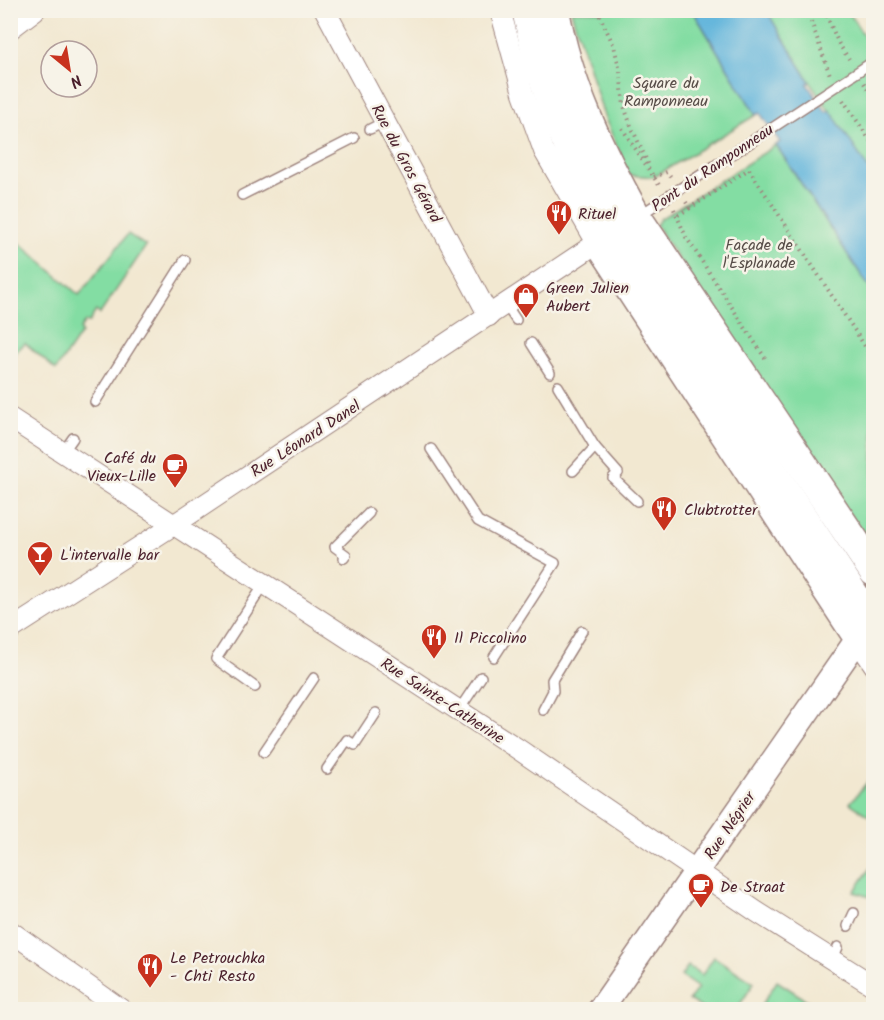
<svg xmlns="http://www.w3.org/2000/svg" width="884" height="1020" viewBox="0 0 884 1020" font-family="Kalam,sans-serif">
<rect width="100%" height="100%" fill="#f7f3e8"/>
<filter id="ink" filterUnits="userSpaceOnUse"><feTurbulence type="fractalNoise" baseFrequency=".0167" numOctaves="2"/><feDisplacementMap in="SourceGraphic" scale="12" xChannelSelector="R" yChannelSelector="G"/><feConvolveMatrix kernelMatrix="1 2 1 2 8 2 1 2 1" color-interpolation-filters="sRGB"/></filter>
<filter id="wash" filterUnits="userSpaceOnUse"><feTurbulence type="fractalNoise" baseFrequency=".008" numOctaves="4" result="noise"/><feDisplacementMap in="SourceGraphic" scale="24" xChannelSelector="R" yChannelSelector="G"/><feGaussianBlur stdDeviation="1.35" result="paint"/><feColorMatrix in="noise" values="0 0 0 0 0 0 0 0 0 0 0 0 0 0 0 0 0 1.4 0 .05"/><feComposite in="paint" operator="in"/></filter>
<g filter="url(#wash)">
<rect width="100%" height="100%" fill="#f2e8d1"/>
<g fill="#83dda3" stroke="#667e67" stroke-width="1.5">
<path d="M571,11H693L756,115L654,177L629,175L604,116Z"/>
<path d="M768,11H848L873,50V176L810,82L772,20Z"/>
<path d="M776,145L873,293V561L656,225L660,219Z"/>
<path d="M128,234L146,246L100,314L96,311L89,322H85L80,329L81,333L56,370L25,343L11,357L10,244L15,239L79,295Z"/>
<path d="M873,775V819L850,803Z"/>
<path d="M873,864V898L854,892Z"/>
<path d="M714,957L754,983L737,1009H703L689,1000L698,988L681,976L688,966L702,975Z"/>
<path d="M777,981L808,1001L803,1009H759Z"/>
</g>
<path fill="#5fb4db" stroke="#546a83" stroke-width="1.5" d="M693,11H768L772,20L810,82L807,84L826,112L830,110L873,176V293L776,145L780,142L760,113L756,115Z"/>
</g>
<g filter="url(#ink)">
<g fill="none" stroke-linecap="round" stroke-linejoin="round">
<g stroke="#9e847e" stroke-width="12">
<g id="service">
<path d="M370,129L384,122"/>
<path d="M242,195L354,138"/>
<path d="M640,215L874,61"/>
<path d="M506,305L516,320"/>
<path d="M531,343L550,373"/>
<path d="M558,386L595,447L573,471"/>
<path d="M95,402L185,260"/>
<path d="M595,447L618,473L613,478L637,501"/>
<path d="M431,449L478,521L555,563L494,657"/>
<path d="M64,451L73,438"/>
<path d="M344,558L346,555L335,547L369,513"/>
<path d="M255,687L216,659L265,583"/>
<path d="M459,710L481,677"/>
<path d="M543,710L553,691L552,680L582,631"/>
<path d="M264,752L314,678"/>
<path d="M327,769L347,740L355,745L376,713"/>
<path d="M848,926L854,913"/>
<path d="M833,959L838,947"/>
</g>
</g>
<g stroke="#9e847e" stroke-width="22">
<g id="minor">
<path d="M325,10L489,316"/>
<path d="M10,29L35,10"/>
<path d="M10,418L518,749L757,912L874,986"/>
<path d="M10,630L175,524L597,243L544,151L523,93L500,10"/>
<path d="M857,640L874,665"/>
<path d="M10,931L122,1010"/>
</g>
</g>
<g stroke="#9e847e" stroke-width="27">
<path id="tertiary" d="M600,1010L857,640L597,243L627,224"/>
</g>
<g stroke="#9e847e" stroke-width="33">
<g id="primary">
<path d="M527,10L539,62L557,118L573,155L613,232L874,626"/>
<path d="M554,10C567,85 600,152 636,217L874,571"/>
</g>
</g>
<g stroke="#9e847e" stroke-width="4" stroke-dasharray="1.5 4.5" stroke-linecap="butt">
<path d="M597,10L614,46L620,71L624,106L631,126L650,168"/>
<path d="M807,10L830,75"/>
<path d="M824,10L839,44L849,59"/>
<path d="M864,83L874,98"/>
<path d="M843,100L874,146"/>
<path d="M622,128L659,185"/>
<path d="M654,177L667,172L671,177"/>
<path d="M686,202L690,208L749,169L874,360"/>
<path d="M674,209L686,237L765,358"/>
<path d="M678,215L690,208"/>
</g>
<use href="#service" stroke="#fff" stroke-width="9"/>
<use href="#minor" stroke="#fff" stroke-width="20"/>
<use href="#tertiary" stroke="#fff" stroke-width="24"/>
<use href="#primary" stroke="#fff" stroke-width="30"/>
</g>
</g>
<defs>
<g id="restaurant-pin" transform="scale(1.35)"><path d="M0 17L-7.5 6A9.5 9.5 0 1 1 7.5 6Z" fill="#c8321e" stroke="#f7f3e8"/><path d="M-5-6h1v4h1v-4h1v4h1v-4h1v5L-1.5 .5V6h-2V.5L-5-1ZM5-6V6H3V1.5H1.5Q1.5-4 5-6Z" fill="#fff"/></g>
<g id="shop-pin" transform="scale(1.35)"><path d="M0 17L-7.5 6A9.5 9.5 0 1 1 7.5 6Z" fill="#c8321e" stroke="#f7f3e8"/><path d="M-5-2.5h2.3a2.7 3.5 0 0 1 5.4 0H5L5.5 6h-11ZM-1.5-2.5h3a1.5 2.3 0 0 0-3 0Z" fill="#fff"/></g>
<g id="cafe-pin" transform="scale(1.35)"><path d="M0 17L-7.5 6A9.5 9.5 0 1 1 7.5 6Z" fill="#c8321e" stroke="#f7f3e8"/><path d="M-5.5-4.5H6V0H3Q3 3.5 0 3.5H-2.5Q-5.5 3.5-5.5 0ZM3-3.2v2h1.7v-2ZM-6 4.5H4V6H-6Z" fill="#fff"/></g>
<g id="bar-pin" transform="scale(1.35)"><path d="M0 17L-7.5 6A9.5 9.5 0 1 1 7.5 6Z" fill="#c8321e" stroke="#f7f3e8"/><path d="M-6-5H6L.8 .8V4.5H3.5V6h-7V4.5H-.8V.8Z" fill="#fff"/></g>
</defs>
<g fill-rule="evenodd">
<use href="#restaurant-pin" x="559" y="213"/>
<use href="#shop-pin" x="526" y="296"/>
<use href="#cafe-pin" x="175" y="466"/>
<use href="#restaurant-pin" x="664" y="509"/>
<use href="#bar-pin" x="40" y="554"/>
<use href="#restaurant-pin" x="434" y="637"/>
<use href="#cafe-pin" x="701" y="886"/>
<use href="#restaurant-pin" x="150" y="966"/>
</g>
<g text-anchor="middle" stroke-width="5" stroke-linejoin="round" paint-order="stroke">
<g font-size="16" fill="#584e49" stroke="#f7f3e8">
<text x="666" y="88">Square du<tspan x="666" dy="18">Ramponneau</tspan></text>
<text x="759" y="250">Façade de<tspan x="759" dy="18">l'Esplanade</tspan></text>
</g>
<g font-size="16" fill="#4a1f2b" stroke="#f7f3e8">
<text transform="translate(407 163) rotate(62)" y="6">Rue du Gros Gérard</text>
<text transform="translate(712 167) rotate(-34)" y="6">Pont du Ramponneau</text>
<text transform="translate(305 438) rotate(-33)" y="6">Rue Léonard Danel</text>
<text transform="translate(443 700) rotate(33)" y="6">Rue Sainte-Catherine</text>
<text transform="translate(729 825) rotate(-56)" y="6">Rue Négrier</text>
</g>
<g font-size="16" fill="#4a1f2b" stroke="#f7f3e8" text-anchor="start">
<text x="578" y="219">Rituel</text>
<text x="546" y="293">Green Julien<tspan x="546" dy="18">Aubert</tspan></text>
<text x="156" y="463" text-anchor="end">Café du<tspan x="156" dy="18">Vieux-Lille</tspan></text>
<text x="684" y="515">Clubtrotter</text>
<text x="60" y="560">L'intervalle bar</text>
<text x="454" y="643">Il Piccolino</text>
<text x="720" y="892">De Straat</text>
<text x="170" y="963">Le Petrouchka<tspan x="170" dy="18">- Chti Resto</tspan></text>
</g>
</g>
<rect width="884" height="1020" fill="none" stroke="#f7f3e8" stroke-width="36"/>
<g transform="translate(69 69) rotate(150)"><circle r="28" fill="#f7f3e8" stroke="#b29e9c" stroke-width="1.5"/>
<path d="M0-4.5L10 22L0 15L-10 22Z" fill="#c8321e"/>
<text y="-9" font-size="16" font-weight="bold" text-anchor="middle" fill="#4a1f2b">N</text>
</g>
</svg>
